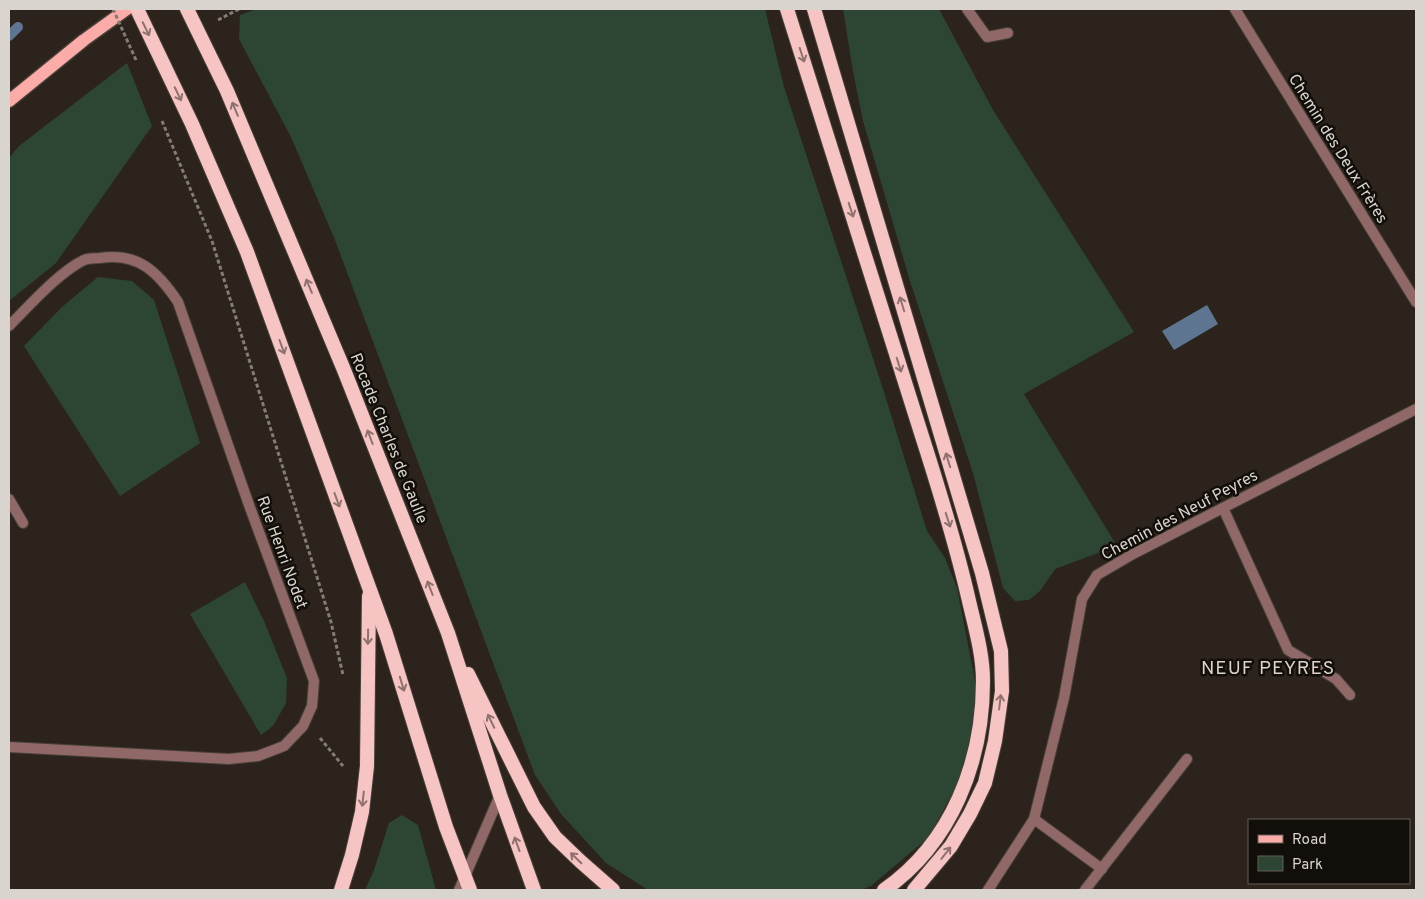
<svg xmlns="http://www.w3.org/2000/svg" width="1425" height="899" viewBox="0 0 1425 899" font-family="Overpass,sans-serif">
<rect width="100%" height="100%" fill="#2c241c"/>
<g fill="#2c4633">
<path d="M257,9H765L784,87L883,389L927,531L945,558L957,588L977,691L965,770L929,837L871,886L861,890H648L606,863L561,814L535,775L335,240L291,137L239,39L240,15Z"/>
<path d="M843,9H939L993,110L1134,332L1024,394L1117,546L1055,569L1040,591L1029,600L1015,601L1003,588L973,473L910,281L863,121L852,66Z"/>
<path d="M127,63L152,126L56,263L9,301V158L19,146Z"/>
<path d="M98,277L132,281L154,300L200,443L120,496L24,346L62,307Z"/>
<path d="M245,582L264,621L287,678L286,703L273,726L261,735L190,614Z"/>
<path d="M402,815L418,825L436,890H365L374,870L389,823Z"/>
</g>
<path fill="#5e7591" d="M1207,305L1218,324L1174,350L1162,331Z"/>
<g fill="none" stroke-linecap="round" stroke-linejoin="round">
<path stroke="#5e7591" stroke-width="10" d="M9,36L18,27"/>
<g stroke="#484038" stroke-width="12">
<g id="service">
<path d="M967,9L987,37L1008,33"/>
<path d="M9,499L23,523"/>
<path d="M1223,508L1288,650L1336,679L1350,695"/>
<path d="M1034,819L1102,869"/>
<path d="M459,890L500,795"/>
<path d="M1085,890L1187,759"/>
</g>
</g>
<g stroke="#484038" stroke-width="12">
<g id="minor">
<path d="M1235,9L1416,302"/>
<path d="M9,326C29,306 59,272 84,260C89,258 95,258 100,258C138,252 158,272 178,302L249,505L314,681L312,706L303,726L284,746L258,756L229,759L9,747"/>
<path d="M988,890L1034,819L1064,698L1082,599L1097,575L1133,554L1416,409"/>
</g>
</g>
<g stroke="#484038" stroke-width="15">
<path id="primary" d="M9,101L84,40L127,9"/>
</g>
<g stroke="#484038" stroke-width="16">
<g id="trunk">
<path d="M137,9L192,124L247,252L386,634L446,827L470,890"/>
<path d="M187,9L227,91L344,370L448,633L500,795L534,890"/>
<path d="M787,9C832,150 876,292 921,433C939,489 956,544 969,601C975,627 983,654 983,681C983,761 952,843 884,890"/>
<path d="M814,9L982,573L1001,651L1002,691L995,741L985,783L970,814L951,846L914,890"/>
<path d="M468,674L534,807L555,837L580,861L613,890"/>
<path d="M341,890L352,855L362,812L367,766L369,596"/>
</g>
</g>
<g stroke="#837d76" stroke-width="3" stroke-dasharray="4 2.5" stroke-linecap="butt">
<path d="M218,20L239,9"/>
<path d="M162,121L212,241L331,622L343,675"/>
<path d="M320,738L343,766"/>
</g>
<use href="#service" stroke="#8f6867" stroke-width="10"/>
<use href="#minor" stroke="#8f6867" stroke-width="10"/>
<use href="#primary" stroke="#fbaba8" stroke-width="12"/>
<use href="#trunk" stroke="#f6c4c2" stroke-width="14"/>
<path stroke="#837d76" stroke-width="3" stroke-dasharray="4 2.5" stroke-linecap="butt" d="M113,9L136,60"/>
</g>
<defs><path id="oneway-shaft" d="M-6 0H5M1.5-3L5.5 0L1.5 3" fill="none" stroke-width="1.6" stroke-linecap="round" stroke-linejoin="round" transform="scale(1.25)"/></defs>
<g stroke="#8f726f">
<use href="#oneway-shaft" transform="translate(146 29) rotate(64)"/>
<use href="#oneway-shaft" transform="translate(802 55) rotate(72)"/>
<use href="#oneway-shaft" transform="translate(178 94) rotate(64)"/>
<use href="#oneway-shaft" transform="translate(235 109) rotate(-113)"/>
<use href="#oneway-shaft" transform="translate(851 210) rotate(72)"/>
<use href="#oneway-shaft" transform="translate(309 286) rotate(-113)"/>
<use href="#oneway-shaft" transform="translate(902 304) rotate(-107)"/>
<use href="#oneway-shaft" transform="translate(282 347) rotate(70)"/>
<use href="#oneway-shaft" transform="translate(899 365) rotate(72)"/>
<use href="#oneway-shaft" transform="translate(370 437) rotate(-111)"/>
<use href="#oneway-shaft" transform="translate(948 460) rotate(-107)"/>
<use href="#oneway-shaft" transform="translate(337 500) rotate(70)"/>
<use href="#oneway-shaft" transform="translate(948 520) rotate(72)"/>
<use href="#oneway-shaft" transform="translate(430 588) rotate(-111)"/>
<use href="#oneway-shaft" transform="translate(368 637) rotate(91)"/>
<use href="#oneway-shaft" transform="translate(402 684) rotate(73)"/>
<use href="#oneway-shaft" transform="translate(1000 702) rotate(-83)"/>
<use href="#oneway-shaft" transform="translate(491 721) rotate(-116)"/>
<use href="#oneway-shaft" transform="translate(363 799) rotate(96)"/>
<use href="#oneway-shaft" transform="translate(517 844) rotate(-110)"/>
<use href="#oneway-shaft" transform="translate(946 853) rotate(-52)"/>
<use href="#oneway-shaft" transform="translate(576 858) rotate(-136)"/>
</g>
<g text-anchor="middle" stroke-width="5" stroke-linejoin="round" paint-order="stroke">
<g font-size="16" fill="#d9d4ce" stroke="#120e0a">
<text transform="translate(1339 148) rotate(58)" y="6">Chemin des Deux Frères</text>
<text transform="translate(390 438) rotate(68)" y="6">Rocade Charles de Gaulle</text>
<text transform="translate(1179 514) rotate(-28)" y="6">Chemin des Neuf Peyres</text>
<text transform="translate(283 552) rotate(70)" y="6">Rue Henri Nodet</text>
</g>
<g font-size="19" letter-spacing="1" fill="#dcd2c7" stroke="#120e0a">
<text x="1268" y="674">NEUF PEYRES</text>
</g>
</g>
<rect width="1425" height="899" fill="none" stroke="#d9d4ce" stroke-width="20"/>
<rect x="1248" y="819" width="162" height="65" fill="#120e0a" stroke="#625d58"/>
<rect x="1258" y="835" width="25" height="8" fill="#fbaba8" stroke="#625d58"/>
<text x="1292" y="844" font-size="15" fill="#d9d4ce">Road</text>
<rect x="1258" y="856" width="25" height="15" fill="#2c4633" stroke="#625d58"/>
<text x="1292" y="869" font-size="15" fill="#d9d4ce">Park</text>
</svg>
